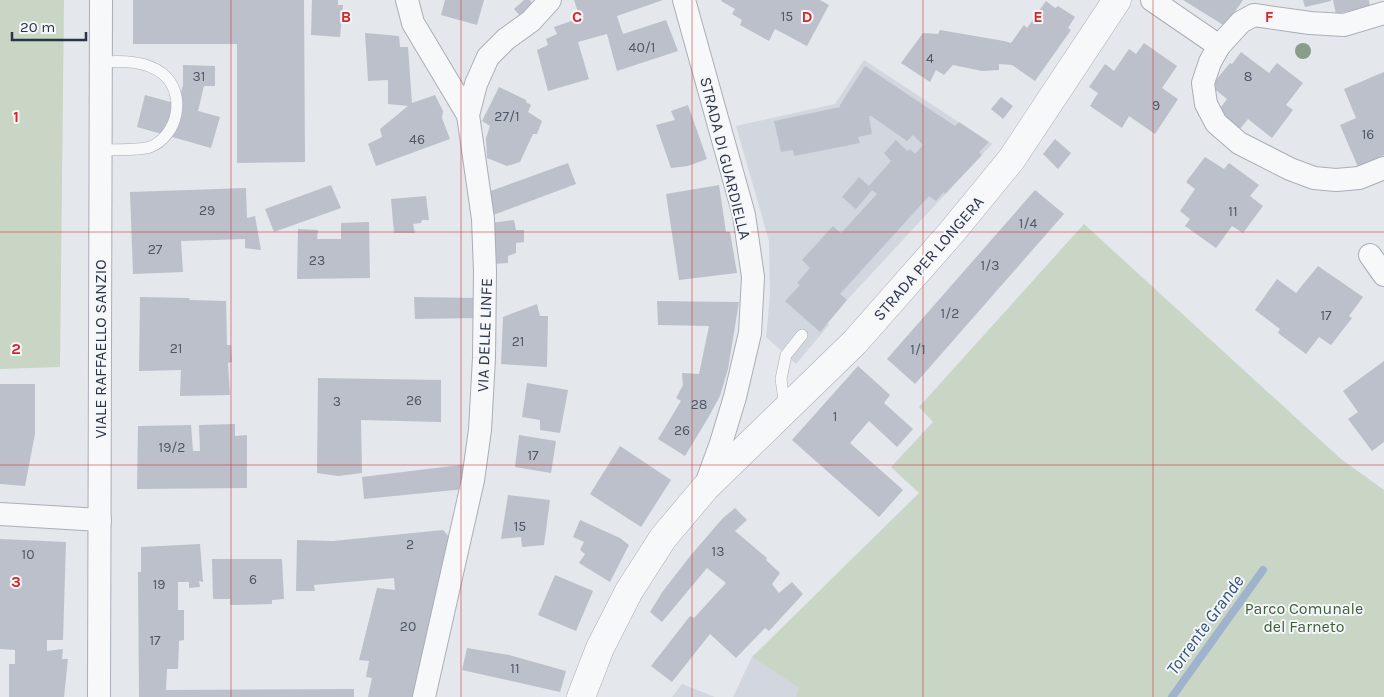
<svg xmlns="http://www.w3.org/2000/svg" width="1384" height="697" viewBox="0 0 1384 697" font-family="Karla,sans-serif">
<rect width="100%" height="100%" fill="#e4e7ec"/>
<g fill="#d2d6de">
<path d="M864,60L992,144L847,300L827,323L829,325L796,364L766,337L770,296L769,241L736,126L835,104Z"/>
<path d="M752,657L800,688L796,697H733Z"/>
<path d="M682,684L715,697H672Z"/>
</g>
<g fill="#c9d6c5">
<path d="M0,0H64L60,367L0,369Z"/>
<path d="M1084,224L1341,459L1384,490V697H796L799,688L752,657L919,493L891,467L933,422L919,407Z"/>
</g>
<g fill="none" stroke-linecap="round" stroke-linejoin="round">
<path stroke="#9fb4cc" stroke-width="8" d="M1172,697L1263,570"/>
</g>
<g fill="#bbc0ca">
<path d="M133,0H304L305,162L237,163V44H133Z"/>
<path d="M312,0H338V5H343L340,37L311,35Z"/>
<path d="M445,0H484L477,25L441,15Z"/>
<path d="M524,0H530L534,6L522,18L514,9Z"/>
<path d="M574,0H663L617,16L623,34L666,20L678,51L617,71L607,34L578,42L589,79L548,91L537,50L548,45L546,39L557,34L554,27L580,18Z"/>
<path d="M722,0H820L829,5L807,46L775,29L769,41L740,25L742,20L732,14L735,9L721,1Z"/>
<path d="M1183,0H1243L1225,26Z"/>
<path d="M1303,0H1331V1L1305,7Z"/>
<path d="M1333,0H1369L1370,6L1336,14Z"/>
<path d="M1046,1L1055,8L1058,6L1075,17L1068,28L1071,30L1035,81L1012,65L999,64V70L982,71L953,65L944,75L936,70L930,82L901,63L923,33L938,34L940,30L1004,41L1011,43L1024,25L1027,28Z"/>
<path d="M365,33L399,36L400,47H408L412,103L435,95L443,111L442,118L450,139L376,166L368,144L382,137L380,129L408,106L388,104V80L368,81Z"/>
<path d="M1144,43L1177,66L1162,88L1178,99L1155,134L1129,116L1122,128L1090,106L1098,93L1089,87L1105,64L1114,71L1129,49L1136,54Z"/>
<path d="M1241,52L1269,73L1277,63L1303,83L1286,105L1293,110L1272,138L1248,119L1240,129L1218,111L1227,99L1211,86L1230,63L1232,64Z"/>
<path d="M183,65L215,66V86H204L198,111L220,117L211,148L137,127L145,95L178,104L183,85Z"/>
<path d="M865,66L955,126L959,122L989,142L979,152L982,155L945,194L944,192L936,201L929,196L840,294L847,300L820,332L785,301L800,285L797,283L810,268L802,260L833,226L841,233L877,194L872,190L856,209L842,197L859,177L869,186L891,161L884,153L896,140L907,151L910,149L915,154L923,145L913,135L907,141L871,116H869L872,134L858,137L860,143L794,156L793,150L781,152L774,121L840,107V105Z"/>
<path d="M1384,72V155L1358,167L1340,125L1356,118L1344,89Z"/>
<path d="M499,87L526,100V102L531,105L528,112L542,121L537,134H533L520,162L507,166L487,158L486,138L490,126L482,121Z"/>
<path d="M1001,97L1013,106L1003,119L991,109Z"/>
<path d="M688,105L707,159L688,166L671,168L656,125L675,120L671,111Z"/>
<path d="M1055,139L1071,153L1058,169L1043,154Z"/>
<path d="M1205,157L1224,169L1229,163L1259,185L1250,196L1263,206L1243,233L1232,226L1216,248L1185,226L1190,219L1180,211L1195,189L1186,182Z"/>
<path d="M568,163L576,184L493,215L485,193Z"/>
<path d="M331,185L341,208L274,232L265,209Z"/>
<path d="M719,185L726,232H730L737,273L679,280L666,194Z"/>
<path d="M246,188L247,218L255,216L261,250L245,248V239L181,241L183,272L133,274L130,192Z"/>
<path d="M1035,190L1064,214L915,384L887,359Z"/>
<path d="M426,196L429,220H422L421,223L413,224L415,233H394L391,199Z"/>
<path d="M514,220L516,230H524V242L516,243V253L508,256V263L493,264L491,223Z"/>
<path d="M369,222L370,278L297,279L298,229L318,230L317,239H341V223Z"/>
<path d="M1318,266L1363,297L1349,316L1352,318L1331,345L1319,337L1306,354L1278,333L1280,329L1255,310L1277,279L1296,293Z"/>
<path d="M140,297L189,298L190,300L226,301L227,345H231L232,362L228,363L230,395L180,396L181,370L139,371Z"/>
<path d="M414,297L478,298L479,318L415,319Z"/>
<path d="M657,301L739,302L728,369L720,396L708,418L685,456L658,439L681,401L676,398L683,385L682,373L699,374L709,326L658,325Z"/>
<path d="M537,304L540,316H548L547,367L501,364L503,317Z"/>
<path d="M1384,361V442L1372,451L1348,419L1358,412L1343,391Z"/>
<path d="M858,366L890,395L884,403L913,429L897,447L869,421L850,443L903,490L879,517L792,440Z"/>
<path d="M318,378L441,380V422L361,420L362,473L338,476L317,473Z"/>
<path d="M527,383L568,390L560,433L540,430V420L522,417Z"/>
<path d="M0,384H35V434L25,486L0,484Z"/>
<path d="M235,424V436L247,435V488L137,489L138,426L191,425L193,451H200L199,425Z"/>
<path d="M519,435L556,441L551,473L515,467Z"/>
<path d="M620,446L671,480L641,527L590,494Z"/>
<path d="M468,464L465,489L364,499L362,477Z"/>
<path d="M508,495L550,500L544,545L522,547L521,537L501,539Z"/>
<path d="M735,508L747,520L735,531L767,558L766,560L780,573L772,584L779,593L792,582L803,594L769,631L765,628L736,658L710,634L672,682L651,666L690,616L694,618L726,583L707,568L662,622L650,612L663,591L691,555L722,519Z"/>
<path d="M580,520L620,538L629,545L610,582L579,563L585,554L580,550L584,542L573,537Z"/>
<path d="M443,530L452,540L418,697H368L372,678L366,677L369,661L359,660L377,588L395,590L394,578L314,585L315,591H296L297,540L333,541Z"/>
<path d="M0,539L66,542L63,640H47V651L63,649L62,659H68L64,697H9V664H15V650L0,649Z"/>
<path d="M200,544L203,582L199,581L200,587L189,588V582H178V610H184V640L179,641L178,669H167L166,690L354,689V697H139L138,572H141V547Z"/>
<path d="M212,559H282L284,599L272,600V604L230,605V599H213Z"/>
<path d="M555,575L593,591L576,631L538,615Z"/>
<path d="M467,648L509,655L566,671L560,692L462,670Z"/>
</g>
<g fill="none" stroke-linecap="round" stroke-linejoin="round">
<g stroke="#a9aeb7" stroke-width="12">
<g id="service">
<path d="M100,150C114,149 137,151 150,147C178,136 187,94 163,74C146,60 121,61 101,62"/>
<path d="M785,407L781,379L786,355L802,335"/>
</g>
</g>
<g stroke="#a9aeb7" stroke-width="24">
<g id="minor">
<path d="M407,0L413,23L468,115"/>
<path d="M684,0L744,215L753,277L750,333L735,397L721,443L705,487"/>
<path d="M1152,0L1219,46"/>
<path d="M1384,13L1344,25L1310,23L1254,15L1241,22L1219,46L1210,62L1203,83L1206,104L1216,123L1239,143L1290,169L1314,178L1336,180L1359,178L1384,168"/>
<path d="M1370,255L1384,275"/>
<path d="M0,514L100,520"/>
<path d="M99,697L101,0"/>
<path d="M424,697L473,480L480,430L484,358L485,271L483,219L468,115L476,84L488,57L506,39L531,21L550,0"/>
</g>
</g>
<g stroke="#a9aeb7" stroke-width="29">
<path id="tertiary" d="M581,697L600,648L629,591L663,538L705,488L855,342L951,233L1011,160L1117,0"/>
</g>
<use href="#service" stroke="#f7f8fa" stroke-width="11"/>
<use href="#minor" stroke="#f7f8fa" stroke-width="22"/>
<use href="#tertiary" stroke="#f7f8fa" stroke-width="28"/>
</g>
<circle fill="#899d89" cx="1303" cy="51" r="8"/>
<path fill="none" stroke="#d62828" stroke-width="1" stroke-opacity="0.55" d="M231,0V697M461,0V697M692,0V697M923,0V697M1153,0V697M0,232H1384M0,465H1384"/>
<g text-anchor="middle" stroke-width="4" stroke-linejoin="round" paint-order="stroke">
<g font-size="14" fill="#4f5766">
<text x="787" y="21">15</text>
<text x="642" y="52">40/1</text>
<text x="930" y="63">4</text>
<text x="199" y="81">31</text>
<text x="1248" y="81">8</text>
<text x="1156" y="110">9</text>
<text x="507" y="121">27/1</text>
<text x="1368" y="139">16</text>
<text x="417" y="144">46</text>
<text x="207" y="215">29</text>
<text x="1233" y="216">11</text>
<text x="1028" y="228">1/4</text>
<text x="155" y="254">27</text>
<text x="317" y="265">23</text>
<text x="990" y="270">1/3</text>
<text x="950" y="318">1/2</text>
<text x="1326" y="320">17</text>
<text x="518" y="346">21</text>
<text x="176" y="353">21</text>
<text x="918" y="354">1/1</text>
<text x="414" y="405">26</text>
<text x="337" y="406">3</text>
<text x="699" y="409">28</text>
<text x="835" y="421">1</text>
<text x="682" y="435">26</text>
<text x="172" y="452">19/2</text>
<text x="533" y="460">17</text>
<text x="520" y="531">15</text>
<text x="410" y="549">2</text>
<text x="718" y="556">13</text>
<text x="28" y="559">10</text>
<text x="253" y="584">6</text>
<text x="159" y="589">19</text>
<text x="408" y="631">20</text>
<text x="155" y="645">17</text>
<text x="515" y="673">11</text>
</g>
<g font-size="16" fill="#2b3445" stroke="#f4f6f9">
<text transform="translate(726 158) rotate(76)" y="6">STRADA DI GUARDIELLA</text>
<text transform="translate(928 258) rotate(-49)" y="6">STRADA PER LONGERA</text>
<text transform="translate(484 335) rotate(-88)" y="6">VIA DELLE LINFE</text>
<text transform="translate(100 349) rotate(-90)" y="6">VIALE RAFFAELLO SANZIO</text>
</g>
<g font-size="16" fill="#3f6138" stroke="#f4f6f9">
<text x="1304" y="614">Parco Comunale<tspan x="1304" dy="18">del Farneto</tspan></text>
</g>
<g font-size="18" font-style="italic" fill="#34527a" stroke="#f4f6f9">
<text transform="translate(1205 625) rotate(-54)" y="6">Torrente Grande</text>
</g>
</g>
<g font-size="16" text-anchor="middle" font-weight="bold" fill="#d62828" stroke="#f4f6f9" stroke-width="4" stroke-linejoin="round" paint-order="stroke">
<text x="346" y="22">B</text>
<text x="577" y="22">C</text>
<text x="807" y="22">D</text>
<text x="1038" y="22">E</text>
<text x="1269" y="22">F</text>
<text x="16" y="122">1</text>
<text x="16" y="354">2</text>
<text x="16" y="587">3</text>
</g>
<path d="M12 32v8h74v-8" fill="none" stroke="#2b3445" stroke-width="2.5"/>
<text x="20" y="32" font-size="15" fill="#2b3445" stroke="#f4f6f9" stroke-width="4" paint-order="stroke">20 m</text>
</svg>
